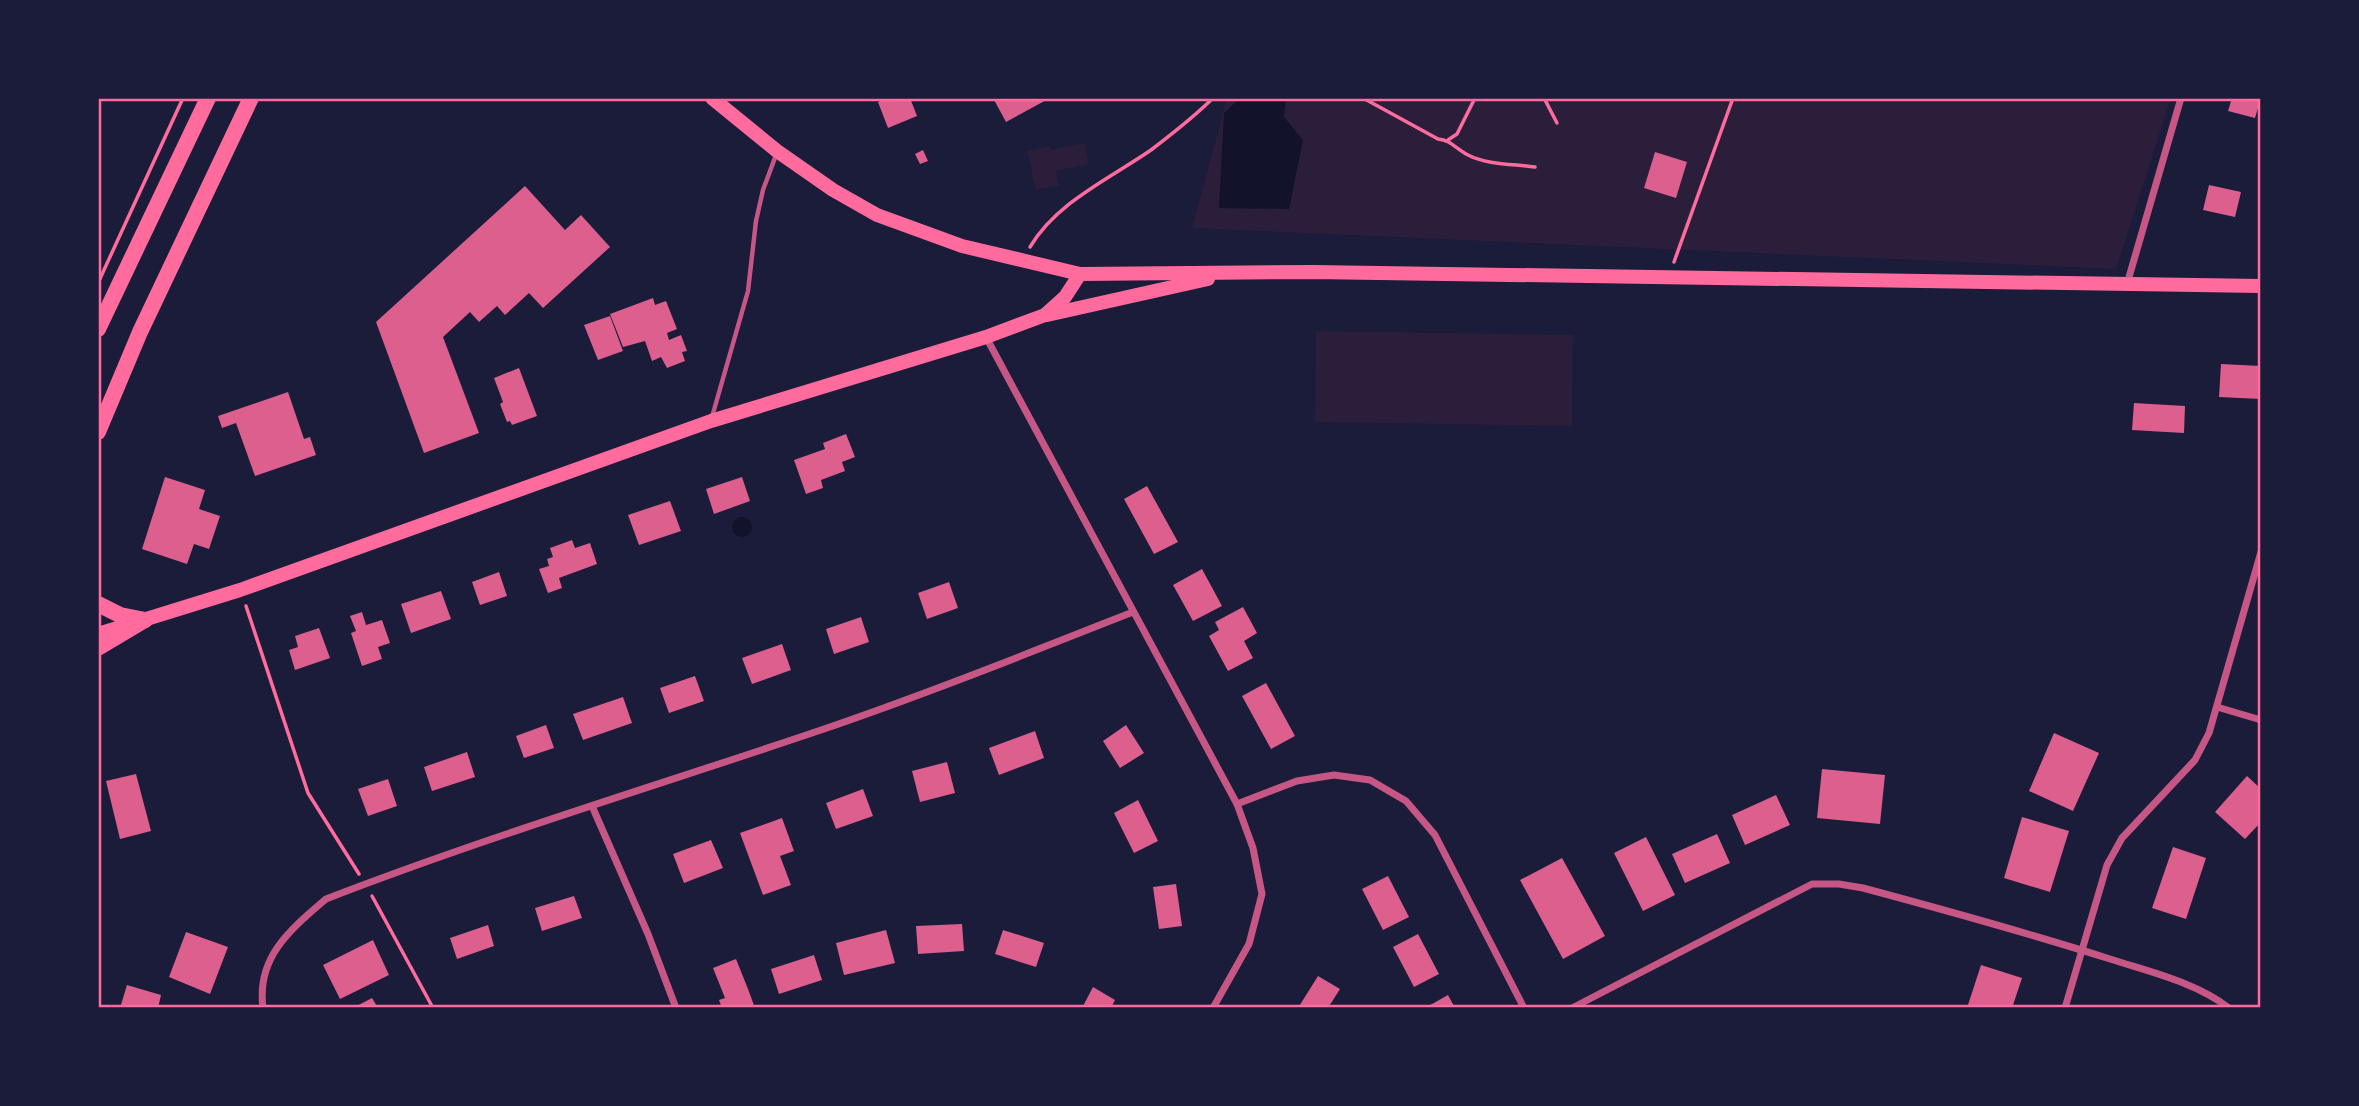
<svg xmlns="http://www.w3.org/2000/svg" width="2359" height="1106" viewBox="0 0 2359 1106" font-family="'Sofia Sans Condensed',sans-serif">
<rect width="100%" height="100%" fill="#1b1b3a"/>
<g fill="#2a1e3b">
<path d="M1227,98H2171L2116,269L1192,228Z"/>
<path d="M1085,143L1089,164L1056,171L1059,186L1036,190L1027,151L1050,146L1051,150Z"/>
<path d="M1316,331L1573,335L1572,426L1315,422Z"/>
</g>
<g fill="#12122b">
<path d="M1240,98H1286L1284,117L1303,140L1289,209L1219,208L1224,113Z"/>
<circle cx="742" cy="527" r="10"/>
</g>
<g fill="#dd5f8e">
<path d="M887,98H910L917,116L888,128L878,102Z"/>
<path d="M993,98H1050L1006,122Z"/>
<path d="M2232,98H2261L2255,118L2228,111Z"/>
<path d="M923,150L928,161L920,164L915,154Z"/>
<path d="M1655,152L1687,162L1676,198L1644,188Z"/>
<path d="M2209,185L2241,192L2235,217L2203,210Z"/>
<path d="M525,186L565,230L581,215L610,247L543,308L529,293L505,315L497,306L479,322L470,312L443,337L479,433L424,453L376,322Z"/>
<path d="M653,298L655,305L666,301L677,329L667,333L669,340L681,335L687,351L682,352L685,361L667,368L661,357L652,361L645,341L623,347L610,314Z"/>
<path d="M610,316L623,351L598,360L584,325Z"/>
<path d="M2221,364L2261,366V399L2219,397Z"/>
<path d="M519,368L537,416L512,425L510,421L507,422L500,404L503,402L494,378Z"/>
<path d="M288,392L304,439L310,437L316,455L255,476L236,423L222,428L218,416Z"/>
<path d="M2134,403L2185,406L2184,433L2132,430Z"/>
<path d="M846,434L855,457L842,462L845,471L821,480L823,488L806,494L794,460L825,449L823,443Z"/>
<path d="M165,477L205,490L199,509L220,516L209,549L194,544L187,564L142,549Z"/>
<path d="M742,477L750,501L714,514L706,489Z"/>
<path d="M1147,486L1178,542L1154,554L1124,499Z"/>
<path d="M670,501L681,531L639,545L628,515Z"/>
<path d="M572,540L575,548L590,543L597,564L559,578L562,588L548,593L539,569L549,566L547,559L553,557L550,548Z"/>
<path d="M1202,569L1222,606L1193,621L1173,585Z"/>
<path d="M499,572L507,596L480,605L472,582Z"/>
<path d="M949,582L958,608L927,619L918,593Z"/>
<path d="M441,591L451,619L411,633L401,604Z"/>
<path d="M1243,607L1257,633L1244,641L1253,658L1228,671L1209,636L1219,630L1215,622Z"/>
<path d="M362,612L366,625L382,620L390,643L378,647L382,659L362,666L351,633L356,631L350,616Z"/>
<path d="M861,617L869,642L834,654L826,629Z"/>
<path d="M319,628L330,658L295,670L289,650L298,647L295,636Z"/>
<path d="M782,644L791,670L752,684L742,658Z"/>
<path d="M695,676L704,701L669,713L660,688Z"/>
<path d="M1266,683L1295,736L1271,749L1242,696Z"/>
<path d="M623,697L632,723L583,740L573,714Z"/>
<path d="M546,725L554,748L524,758L516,736Z"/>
<path d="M1126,725L1144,753L1120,768L1103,741Z"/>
<path d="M1035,731L1044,758L999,775L989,748Z"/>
<path d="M2054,733L2099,753L2073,811L2029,791Z"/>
<path d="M467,752L475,777L432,791L424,767Z"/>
<path d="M947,762L955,793L920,802L912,771Z"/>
<path d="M1822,769L1885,775L1880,824L1817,818Z"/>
<path d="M136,774L151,831L120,839L106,781Z"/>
<path d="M2247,776L2261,789V822L2245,839L2215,812Z"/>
<path d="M388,779L397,806L368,816L358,789Z"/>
<path d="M863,789L873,816L836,829L826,803Z"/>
<path d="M1776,795L1790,825L1745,845L1732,815Z"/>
<path d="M1138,800L1158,841L1134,853L1114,813Z"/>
<path d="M2022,817L2069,831L2050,892L2004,878Z"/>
<path d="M782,818L794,851L780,856L791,885L763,895L740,833Z"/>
<path d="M1717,834L1730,863L1685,883L1672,854Z"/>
<path d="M1646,837L1675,895L1643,911L1614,853Z"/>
<path d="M711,840L723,868L684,883L673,854Z"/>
<path d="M2173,847L2206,858L2186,919L2152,908Z"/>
<path d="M1562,858L1605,936L1563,959L1520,880Z"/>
<path d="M1388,876L1409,917L1383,930L1362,889Z"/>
<path d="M1176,884L1182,926L1159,929L1153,887Z"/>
<path d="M574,896L582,918L542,931L535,908Z"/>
<path d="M962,924L964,951L918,954L916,926Z"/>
<path d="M488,925L494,946L457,959L450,938Z"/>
<path d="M886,930L895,963L844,975L836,943Z"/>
<path d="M1003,930L1044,943L1036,967L995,954Z"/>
<path d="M186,932L228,947L210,994L169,977Z"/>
<path d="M1418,934L1439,974L1414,987L1393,947Z"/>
<path d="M373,940L389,975L340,999L323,965Z"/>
<path d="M814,955L822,980L779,994L771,969Z"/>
<path d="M736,959L748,989L755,1008H722L719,1000L725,998L713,968Z"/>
<path d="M1981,965L2022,978L2012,1008H1967Z"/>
<path d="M1318,976L1340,989L1328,1008H1298Z"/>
<path d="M127,985L161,995L158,1008H120Z"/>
<path d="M1093,987L1115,1000L1111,1008H1082Z"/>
<path d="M1448,995L1455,1008H1425Z"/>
<path d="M372,998L378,1008H353Z"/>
</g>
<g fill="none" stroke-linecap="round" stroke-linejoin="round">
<g stroke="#ff6b9d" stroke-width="3.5">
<path d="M1363,98L1438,139C1451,140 1456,149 1468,155C1487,165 1514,164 1535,167"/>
<path d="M1544,98L1557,123"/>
<path d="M1448,140L1457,134L1475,98"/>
<path d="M1030,247C1057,202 1109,179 1151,150C1172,134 1194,117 1213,98"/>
<path d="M1674,262L1733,98"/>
<path d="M98,283L183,98"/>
<path d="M246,606L308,793L359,874"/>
<path d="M372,896L433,1008"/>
</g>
<path stroke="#c65784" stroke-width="4.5" d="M712,417L748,291L756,221L763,190L776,155"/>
<g stroke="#c65784" stroke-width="7">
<path d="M2127,284L2181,98"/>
<path d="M986,337L1237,804L1253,848L1262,894L1249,944L1213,1008"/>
<path d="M2217,707L2261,720"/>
<path d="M1237,804L1297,781L1334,775L1370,780L1406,801L1435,835L1524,1008"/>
<path d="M592,806L648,934L676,1008"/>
<path d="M263,1008C256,957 291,929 326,899C489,836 656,786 821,730C926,694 1029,653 1133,612"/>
<path d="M1572,1008L1812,884H1839L1863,888C1945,910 2028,933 2110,959C2150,972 2195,982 2229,1008"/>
<path d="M2065,1008L2107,865L2122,838L2195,760L2209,733L2261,552"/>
</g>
<g stroke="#ff6b9d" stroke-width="14">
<path d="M712,98L777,151L833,190L877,215L962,246L1080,274L1313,272L2261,286"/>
<path d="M1047,315L1208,279"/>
<path d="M98,634L240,590L711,421L986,337L1045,315L1065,297L1080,274"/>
</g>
<g stroke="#ff6b9d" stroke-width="16">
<path d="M98,329L208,98"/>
<path d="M98,432L140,332L251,98"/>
<path d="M98,604L120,615L145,620"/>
<path d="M98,648L145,620"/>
</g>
</g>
<rect width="2359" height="1106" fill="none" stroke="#1b1b3a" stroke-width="200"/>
<rect x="100" y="100" width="2159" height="906" fill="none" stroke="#ff6b9d" stroke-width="2.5"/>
</svg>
